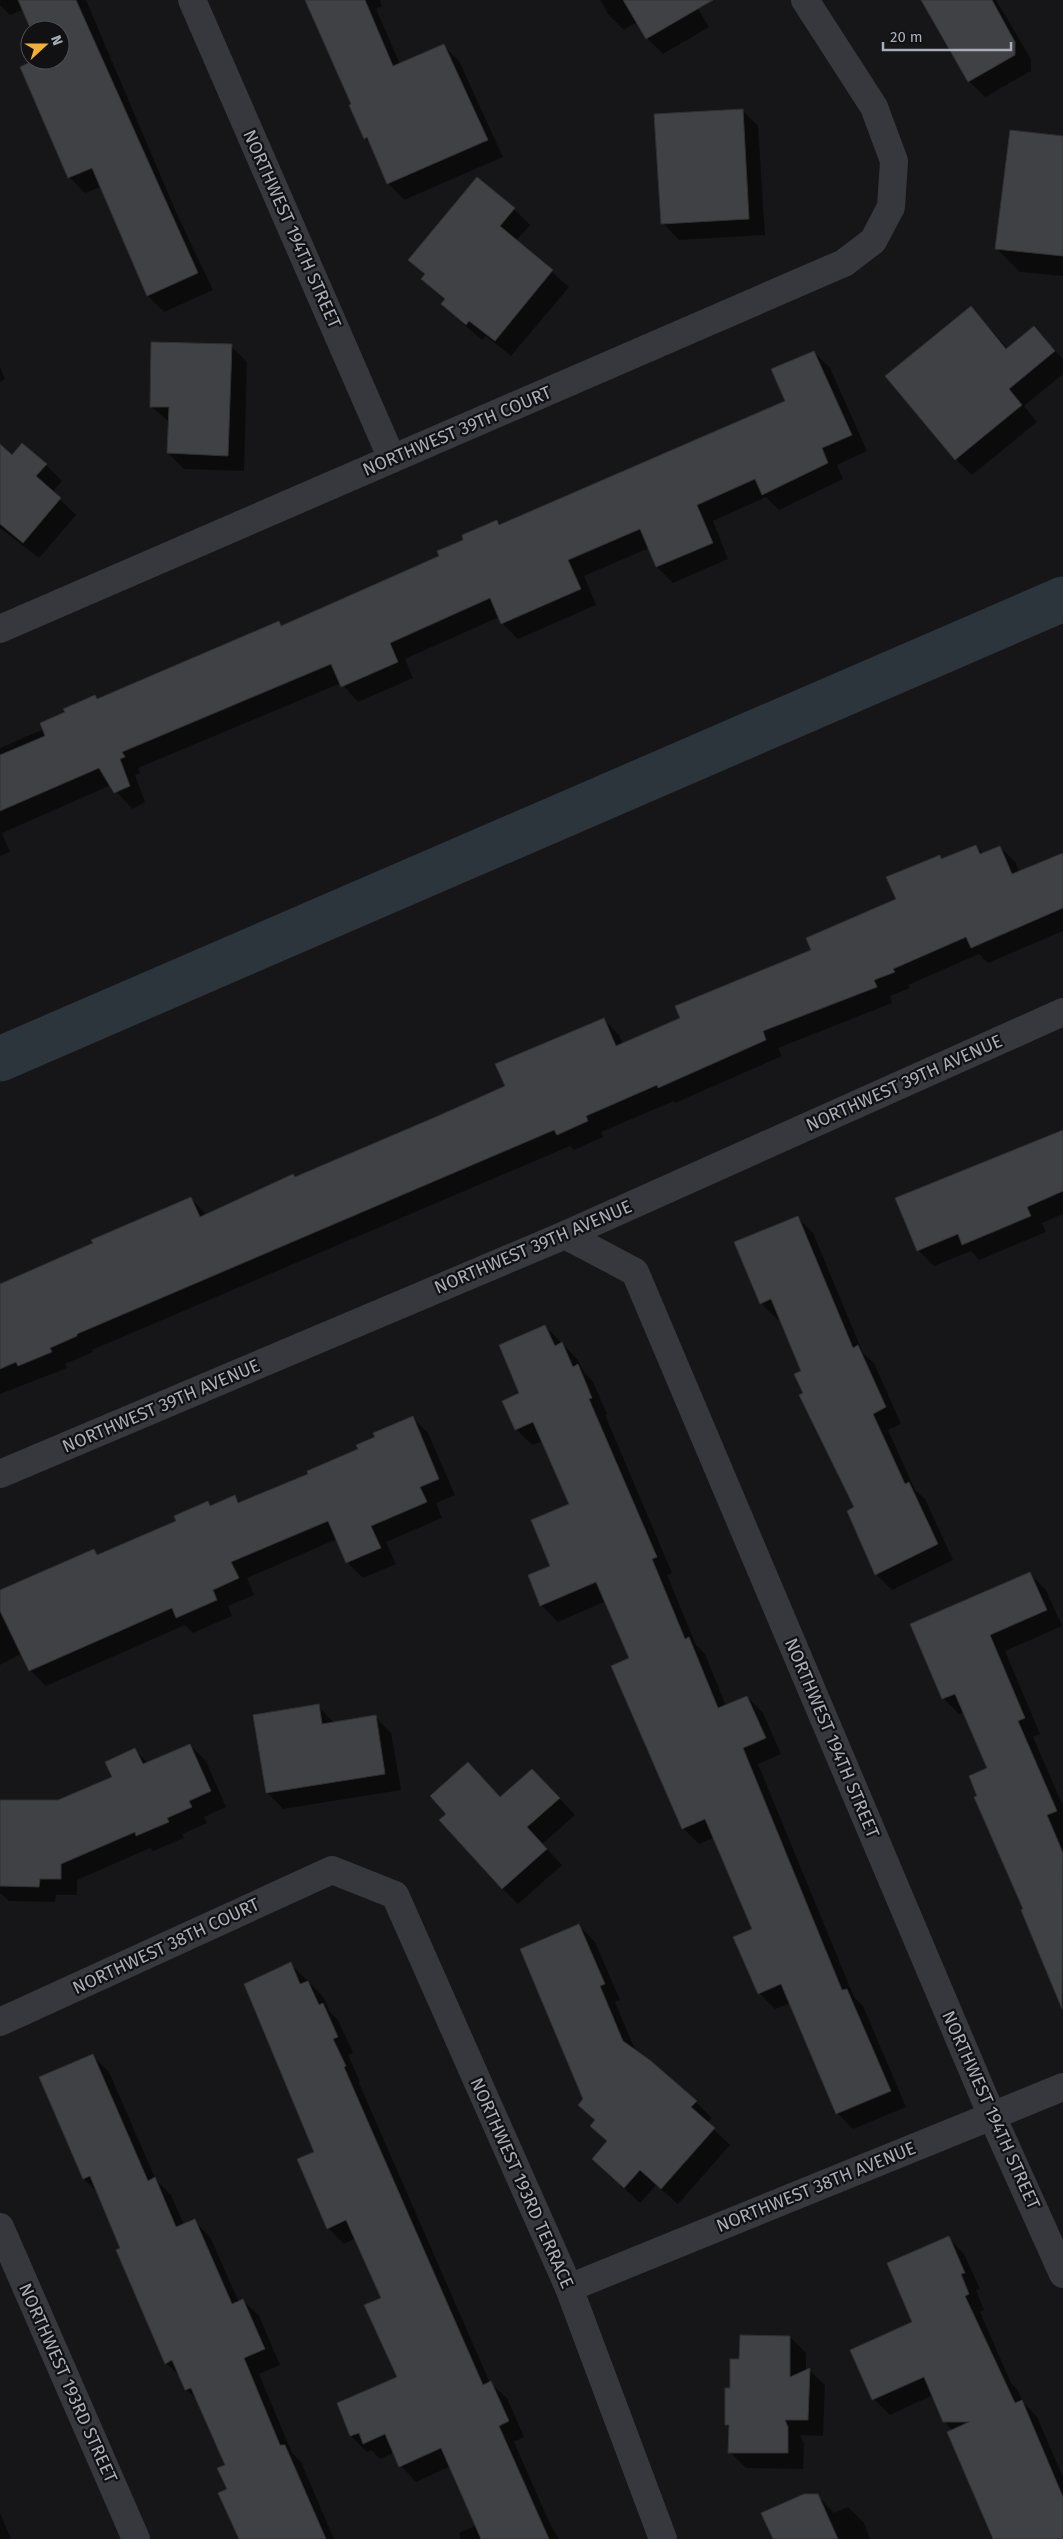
<svg xmlns="http://www.w3.org/2000/svg" width="1063" height="2539" viewBox="0 0 1063 2539" font-family="'Fira Sans',sans-serif">
<rect width="100%" height="100%" fill="#161618"/>
<g fill="#0007">
<path d="M0,0H86L176,212L213,290L164,312L148,296L101,187L85,193L69,177L38,60H60V30H32L23,10L10,15L0,5Z"/>
<path d="M306,0H380L382,6L376,9L400,64L443,45L459,61L503,157L404,200L388,183L372,145L365,138Z"/>
<path d="M600,0H693L709,27L663,54L647,38L637,22L624,30L608,14Z"/>
<path d="M928,0H996L1031,59V71L985,97L969,81L924,2Z"/>
<path d="M742,110L758,126L765,235L679,240L663,223Z"/>
<path d="M1063,137V276L1020,272L997,249Z"/>
<path d="M514,209L530,225L516,241L569,287L511,356L486,336L482,340L459,320L443,304L445,301L422,279L426,276L410,260Z"/>
<path d="M971,307L1008,349L1034,328L1063,359V374L1024,406L1037,422L972,475L956,459Z"/>
<path d="M231,346L247,362L244,471L184,469L168,453L169,422L151,406Z"/>
<path d="M814,352L830,368L867,451L837,465L843,479L779,510L766,497L713,521L728,559L673,583L657,567L649,548L584,576L596,605L518,639L502,623L499,617L405,659L413,678L358,702L341,683L138,768L140,773L135,775L145,802L132,809L111,785L2,833L10,852L0,856V748L44,729L95,696L98,699L278,622L283,627L441,556L497,521L501,525L787,401Z"/>
<path d="M0,367L5,379L0,382Z"/>
<path d="M0,447L12,457L46,465L62,481L52,492L76,515L39,558L0,528Z"/>
<path d="M976,846L983,854L1000,847L1016,863L1019,873L1063,854V931L988,963L979,954L908,985L910,988L890,996L892,1003L778,1048L782,1056L675,1103L674,1101L601,1132L603,1137L574,1150L570,1146L92,1350L93,1352L65,1364L67,1368L0,1394V1285L191,1199L207,1215L506,1087L603,1019L619,1035L623,1044L682,1018L812,951L898,900L939,856L943,860Z"/>
<path d="M1063,1131V1214L1042,1223L1046,1232L979,1260L971,1251L934,1266L918,1250Z"/>
<path d="M797,1217L813,1233L863,1353L874,1363L901,1424L888,1430L915,1490L925,1499L953,1560L892,1590L876,1574L856,1508L804,1393L803,1372L781,1318L778,1320L762,1304L736,1243Z"/>
<path d="M545,1326L578,1360L584,1372L593,1382L607,1414L605,1415L672,1573L667,1575L696,1645L705,1654L726,1706L747,1697L763,1713L781,1754L758,1764L854,1997L863,2006L906,2107L853,2129L837,2113L790,2003L775,2009L759,1993L754,1929L715,1837L699,1844L683,1828L631,1659L606,1601L558,1622L542,1606L530,1576L552,1567L571,1505L543,1441L532,1445L516,1429L521,1393Z"/>
<path d="M412,1417L428,1433L455,1495L436,1503L442,1518L386,1542L396,1564L363,1578L347,1562L337,1539L247,1578L254,1595L228,1606L232,1616L193,1633L185,1625L46,1686L30,1670L22,1653L0,1665V1591L94,1551L99,1556L177,1522L208,1503L212,1507L234,1497L241,1503L310,1474L359,1450Z"/>
<path d="M1030,1574L1046,1590L1062,1626L1005,1651L1040,1734L1033,1737L1063,1806V2007L979,1796L988,1769L964,1712L959,1714L943,1698Z"/>
<path d="M318,1706L334,1723L375,1717L391,1733L401,1790L283,1809L267,1792Z"/>
<path d="M190,1745L206,1761L226,1807L204,1817L207,1823L182,1834L184,1838L153,1851L150,1848L77,1880V1895H56L55,1902L9,1901L0,1893V1801H59L114,1778L135,1750L148,1763Z"/>
<path d="M548,1786L575,1815L542,1844L562,1865L518,1904L502,1888L501,1798Z"/>
<path d="M579,1926L595,1942L620,2000L615,2002L636,2052L696,2102L712,2118L707,2123L730,2145L678,2204L656,2185L640,2203L593,2159L608,2143L591,2126L596,2121L579,2105L584,2099Z"/>
<path d="M291,1964L324,1998L330,2012L338,2020L353,2053L348,2055L360,2082L359,2083L490,2383L507,2398L524,2437L514,2442L551,2526L559,2539H461L459,2533L477,2525L451,2466L416,2482L401,2466L395,2452L380,2459L371,2450L367,2452L351,2436L338,2404L399,2377L382,2298L356,2238L344,2244L328,2228L315,2153Z"/>
<path d="M93,2056L109,2072L156,2180L171,2195L184,2225L194,2221L210,2237L239,2302L243,2300L259,2316L280,2365L259,2374L292,2453L301,2462L334,2539H240L228,2490L226,2466L197,2400L186,2389L182,2378L166,2363L99,2194L84,2179Z"/>
<path d="M948,2238L964,2254L980,2289L976,2290L984,2310L980,2312L1011,2383L1017,2389L1023,2402L1037,2417L1063,2477V2539H992L949,2432L953,2431L944,2421L933,2395L890,2415L874,2399L852,2350L914,2323Z"/>
<path d="M790,2337L806,2353V2371L809,2370L825,2385L823,2436L800,2435L804,2444L803,2469L746,2468L730,2452V2429L726,2424L732,2390L741,2360Z"/>
<path d="M817,2495L834,2513L848,2507L864,2523L870,2539H774Z"/>
<path d="M0,2513L11,2539H0Z"/>
</g>
<g fill="none" stroke-linecap="round" stroke-linejoin="round">
<path stroke="#2c353c" stroke-width="45" d="M0,1059L1063,599"/>
</g>
<g fill="#404145" stroke="#303034">
<path d="M18,0H76L198,273L147,296L92,168L68,178L20,67L35,60H60V30H31Z"/>
<path d="M305,0H365L393,66L444,44L488,140L387,184L367,137L364,139L349,105L351,104Z"/>
<path d="M623,0H713L646,39Z"/>
<path d="M921,0H992L1015,42V55L968,82Z"/>
<path d="M743,109L749,219L661,224L654,114Z"/>
<path d="M1010,130L1063,136V256L995,249Z"/>
<path d="M477,177L515,208L500,226L553,270L495,341L469,321L466,325L441,304L445,299L421,279L425,274L408,260Z"/>
<path d="M971,306L1006,349L1034,326L1055,351L1009,389L1022,405L955,460L885,376Z"/>
<path d="M151,342L232,344L228,456L167,453L169,407H150Z"/>
<path d="M814,351L852,435L822,448L828,463L762,495L755,479L697,505L713,543L656,567L640,529L568,560L581,589L501,624L490,598L390,643L398,662L341,687L331,664L122,752L125,757L120,759L130,786L114,793L99,768L0,811V755L45,736L40,723L65,712L63,709L95,695L97,699L279,621L281,626L439,556L437,551L463,540L462,535L497,520L499,525L785,401L771,369Z"/>
<path d="M22,443L47,464L36,476L61,498L23,543L0,524V444L12,455Z"/>
<path d="M976,845L980,854L1000,846L1012,874L1063,853V908L971,948L966,937L893,969L895,972L874,980L877,987L763,1031L766,1040L658,1088L657,1085L586,1116L588,1121L557,1135L554,1130L77,1334V1336L50,1348L52,1352L18,1366L16,1362L0,1369V1284L93,1243L91,1240L191,1197L200,1217L293,1174L295,1177L438,1116L505,1086L495,1064L604,1018L616,1046L680,1018L675,1006L811,950L806,938L896,899L886,877L940,855L941,859Z"/>
<path d="M1063,1130V1191L1027,1207L1031,1216L962,1245L958,1234L917,1251L895,1198Z"/>
<path d="M798,1216L853,1348L858,1345L886,1407L873,1414L905,1484L909,1482L938,1544L875,1575L847,1511L854,1507L799,1395L803,1393L794,1374L801,1371L771,1299L760,1304L734,1242Z"/>
<path d="M545,1325L555,1346L562,1342L573,1367L578,1364L592,1398L589,1399L657,1557L652,1559L685,1639L689,1637L718,1708L747,1696L766,1738L743,1748L842,1990L847,1989L891,2091L836,2114L781,1984L758,1994L733,1937L752,1929L705,1819L682,1829L611,1666L629,1658L596,1582L540,1606L528,1575L550,1566L531,1520L569,1504L533,1422L515,1430L502,1401L519,1393L499,1345Z"/>
<path d="M413,1416L439,1479L420,1487L427,1502L371,1526L381,1548L346,1563L328,1521L231,1562L239,1578L213,1590L217,1600L176,1618L172,1608L29,1671L0,1611V1590L94,1549L97,1555L176,1521L174,1516L208,1501L210,1506L235,1495L238,1503L308,1474L307,1471L358,1449L356,1445L375,1437L373,1433Z"/>
<path d="M1030,1572L1047,1610L990,1635L1025,1718L1018,1721L1057,1811L1047,1815L1063,1853L1062,2009L1021,1910L1023,1909L974,1797L977,1796L969,1776L987,1768L955,1694L942,1699L910,1624Z"/>
<path d="M319,1704L322,1724L376,1715L385,1774L266,1793L253,1715Z"/>
<path d="M190,1744L211,1791L189,1801L192,1807L167,1818L169,1822L136,1836L135,1832L61,1864V1879H40L39,1887L0,1886V1800H58L112,1777L105,1762L135,1748L143,1764Z"/>
<path d="M468,1762L500,1797L532,1769L560,1798L527,1827L547,1849L502,1889L439,1820L446,1814L430,1796Z"/>
<path d="M579,1924L605,1984L600,1986L623,2041L651,2061L697,2101L691,2107L715,2128L661,2189L640,2170L624,2188L592,2159L607,2141L590,2126L595,2120L578,2105L583,2099L520,1949Z"/>
<path d="M291,1962L300,1984L308,1981L319,2005L323,2003L338,2037L333,2039L346,2066L344,2067L483,2385L491,2381L509,2421L499,2426L549,2539H481L441,2448L399,2467L385,2434L363,2444L359,2433L350,2436L337,2403L397,2377L364,2305L381,2298L346,2220L327,2229L297,2159L314,2152L244,1984Z"/>
<path d="M93,2054L148,2181L155,2177L176,2227L195,2219L232,2304L243,2299L265,2349L244,2358L280,2445H285L326,2539H239L218,2493L227,2489L217,2468L225,2465L191,2388L185,2390L172,2360L165,2364L116,2250L120,2248L90,2176L83,2179L39,2077Z"/>
<path d="M949,2236L965,2273L961,2274L969,2294L965,2296L1015,2403L1022,2400L1063,2497V2539H993L947,2432L969,2422H943L924,2377L872,2400L850,2350L912,2322L887,2263Z"/>
<path d="M740,2335L790,2336V2377L810,2368L808,2420H785L788,2427V2453H728L729,2425H725V2388H730V2359H739Z"/>
<path d="M804,2494H818L838,2539H773L761,2513Z"/>
</g>
<g fill="none" stroke-linecap="round" stroke-linejoin="round">
<g stroke="#37383d" stroke-width="28">
<path d="M192,0L392,459"/>
<path d="M0,629L844,263L873,241L891,207L894,161L874,107L805,0"/>
<path d="M565,1235L635,1272L992,2116L1063,2274"/>
<path d="M0,1474L565,1235L1063,1012"/>
<path d="M0,2022L332,1870L395,1895L569,2288L663,2539"/>
<path d="M0,2227L136,2539"/>
<path d="M569,2288L1063,2087"/>
</g>
</g>
<g text-anchor="middle" stroke-width="4.5" stroke-linejoin="round" paint-order="stroke">
<g font-size="18" fill="#a8adb8" stroke="#111113">
<text transform="translate(292 229) rotate(66)" y="6">NORTHWEST 194TH STREET</text>
<text transform="translate(457 431) rotate(-23)" y="6">NORTHWEST 39TH COURT</text>
<text transform="translate(904 1083) rotate(-24)" y="6">NORTHWEST 39TH AVENUE</text>
<text transform="translate(533 1247) rotate(-23)" y="6">NORTHWEST 39TH AVENUE</text>
<text transform="translate(161 1406) rotate(-23)" y="6">NORTHWEST 39TH AVENUE</text>
<text transform="translate(832 1738) rotate(67)" y="6">NORTHWEST 194TH STREET</text>
<text transform="translate(166 1946) rotate(-25)" y="6">NORTHWEST 38TH COURT</text>
<text transform="translate(991 2110) rotate(66)" y="6">NORTHWEST 194TH STREET</text>
<text transform="translate(522 2183) rotate(66)" y="6">NORTHWEST 193RD TERRACE</text>
<text transform="translate(816 2187) rotate(-22)" y="6">NORTHWEST 38TH AVENUE</text>
<text transform="translate(68 2383) rotate(66)" y="6">NORTHWEST 193RD STREET</text>
</g>
</g>
<g transform="translate(45 45) rotate(69)"><circle r="24" fill="#111113" stroke="#4d4f55"/>
<path d="M0-4L9 19L0 12L-9 19Z" fill="#f2b134"/>
<text y="-8" font-size="14" font-weight="bold" text-anchor="middle" fill="#a8adb8">N</text>
</g>
<path d="M883 42v8h128v-8" fill="none" stroke="#a8adb8" stroke-width="2.5"/>
<text x="890" y="42" font-size="15" fill="#a8adb8" stroke="#111113" stroke-width="4" paint-order="stroke">20 m</text>
</svg>
